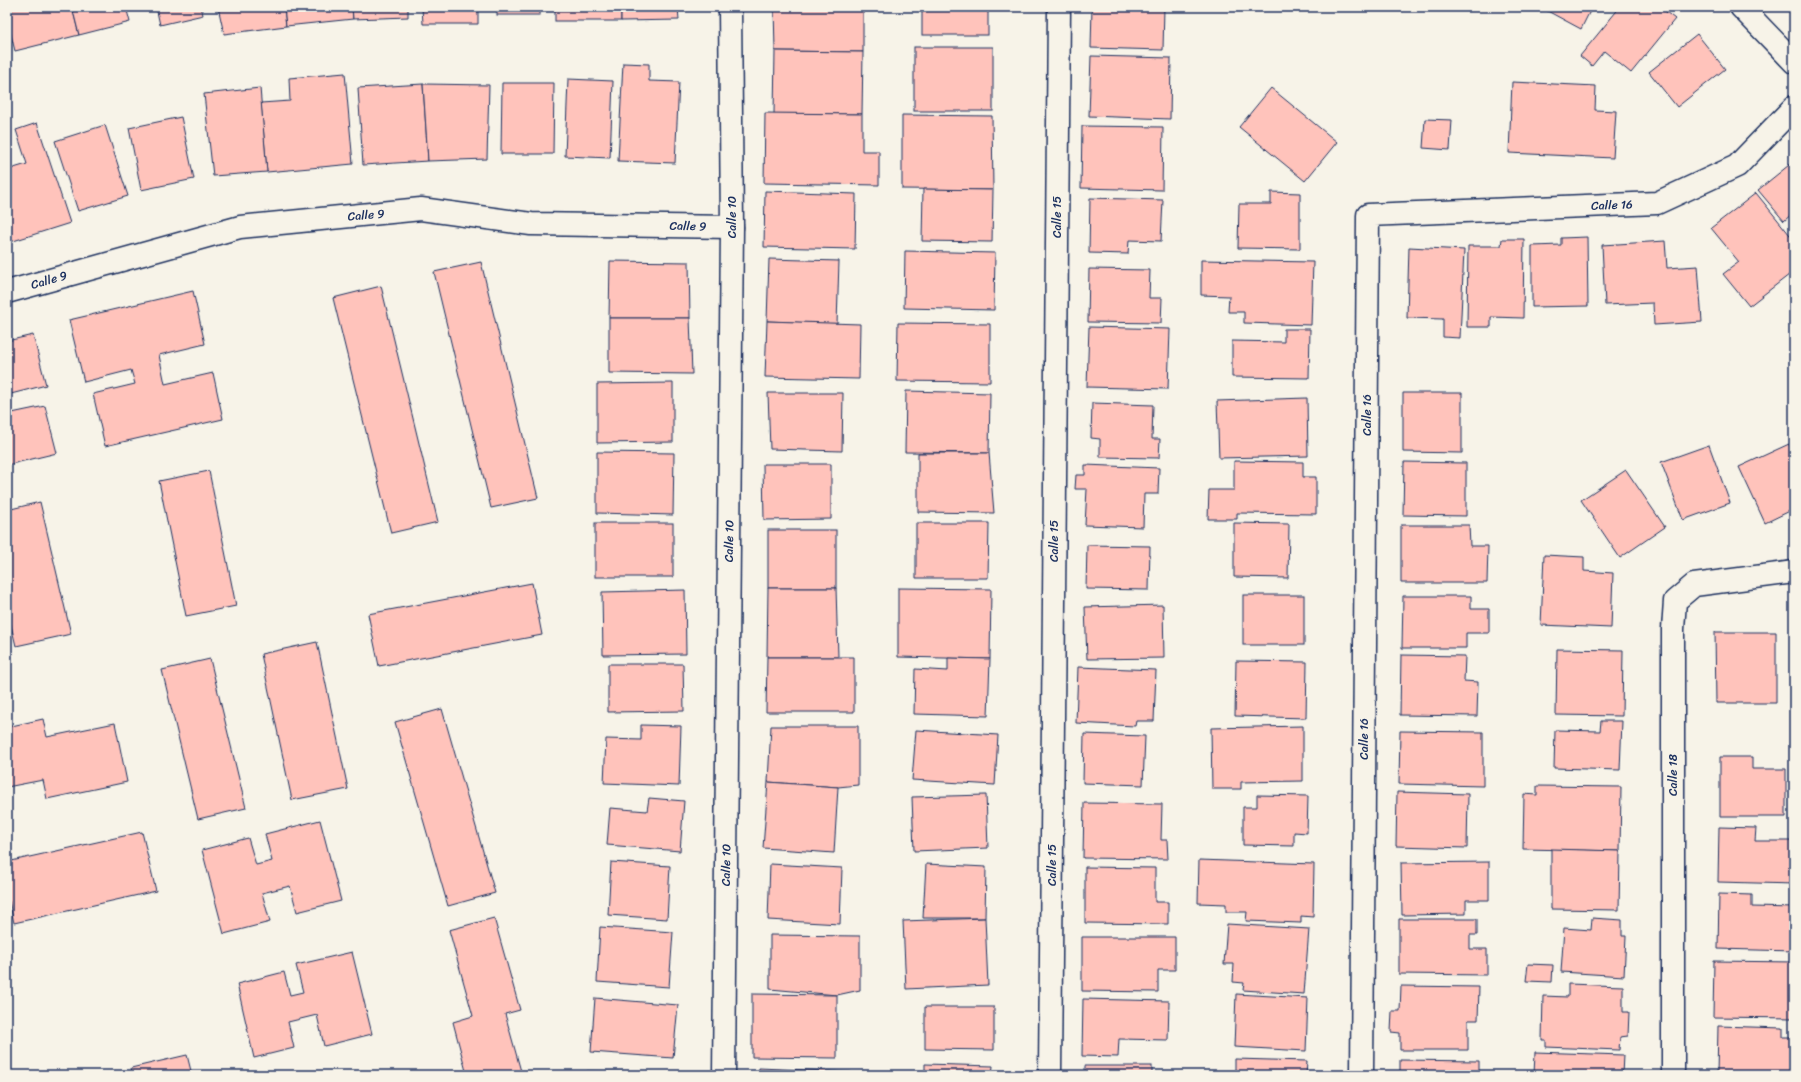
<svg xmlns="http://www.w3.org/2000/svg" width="1801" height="1082" viewBox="0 0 1801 1082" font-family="Sriracha,sans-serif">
<rect width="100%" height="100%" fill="#f7f3e8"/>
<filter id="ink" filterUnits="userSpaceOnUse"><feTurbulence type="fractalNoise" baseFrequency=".025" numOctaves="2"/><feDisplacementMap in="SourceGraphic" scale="8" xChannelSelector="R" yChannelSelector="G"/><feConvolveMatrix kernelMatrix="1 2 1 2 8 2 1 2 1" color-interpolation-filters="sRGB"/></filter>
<g filter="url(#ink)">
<g fill="#ffc3bb" stroke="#1b2f5e">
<path d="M7,7H72L79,35L15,51L7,19Z"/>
<path d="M72,7H126L130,22L79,35Z"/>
<path d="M156,7H201L203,15L160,25Z"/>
<path d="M218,7H284L286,26L224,34Z"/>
<path d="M284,7H352L353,19L286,26Z"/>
<path d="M352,7H408V17L353,19Z"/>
<path d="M422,7H478V24H423Z"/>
<rect x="497" y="7" width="43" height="8"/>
<rect x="555" y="7" width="66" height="14"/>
<path d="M621,7H678L679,20L621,21Z"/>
<path d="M774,7H863V52L775,51Z"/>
<rect x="922" y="7" width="66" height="28"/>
<path d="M1092,7H1164L1163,50L1091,48Z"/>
<path d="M1540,7H1592L1581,29Z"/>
<path d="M1620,7H1663L1661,8L1675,19L1631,73L1604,51L1592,66L1580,56Z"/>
<path d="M1697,34L1725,69L1677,107L1649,72Z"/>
<rect x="914" y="47" width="79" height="64"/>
<path d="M775,51L863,52L862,114H774Z"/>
<path d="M1091,56L1171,58L1170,119L1089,116Z"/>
<path d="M623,63L649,64V81L679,82L675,163L618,161Z"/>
<path d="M345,73L353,164L267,172L261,103L290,101L289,78Z"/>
<path d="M568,79L613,81L610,158L565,156Z"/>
<path d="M1512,82L1596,86L1595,110L1616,111L1613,158L1509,153Z"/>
<path d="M502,83H554L553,154H501Z"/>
<path d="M423,84L428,161L363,165L358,88Z"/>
<path d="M423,84L489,85L487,159L428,161Z"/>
<path d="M260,88L267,172L213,176L204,94Z"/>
<path d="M1271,88L1337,142L1305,181L1239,127Z"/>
<path d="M765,113L862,114V151H879V185L764,183Z"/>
<path d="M902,115L992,116L993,190L902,189Z"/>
<path d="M181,117L194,179L141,190L129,128Z"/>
<path d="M1425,119L1452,120L1450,150L1423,148Z"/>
<path d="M37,123L70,223L7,243V170L27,164L16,130Z"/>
<path d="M105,125L128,196L78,211L55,141Z"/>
<path d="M1082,126L1163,127L1162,190L1081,188Z"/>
<path d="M1794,161V212L1784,221L1758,190Z"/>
<path d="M923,189L993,190L992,242L922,241Z"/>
<path d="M765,191L856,194L855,249L764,247Z"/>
<path d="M1271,192L1300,193V249L1238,248L1239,204H1271Z"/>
<path d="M1756,193L1794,240V271L1749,306L1723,274L1739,262L1711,228Z"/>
<path d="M1090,198L1163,200L1161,241L1129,240L1128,254L1089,253Z"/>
<path d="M1587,237L1588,306L1532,307V246L1561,245V238Z"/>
<path d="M1502,239H1524L1523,318L1491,317V327H1467L1468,246H1501Z"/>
<path d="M1665,241L1667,268L1698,266L1702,322L1654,325L1653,303L1605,305L1602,245Z"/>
<path d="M1409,247L1464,250L1460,338L1443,337V319L1407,318Z"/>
<path d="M905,251L995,253L994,310L904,308Z"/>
<path d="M769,259L839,261L837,324L767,321Z"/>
<path d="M1201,260L1313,262L1311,325L1244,323V312H1228L1229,296L1201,295Z"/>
<path d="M610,261L689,262L690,318H609Z"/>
<path d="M481,262L538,498L491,508L434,272Z"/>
<path d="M1089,269L1150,270L1149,298H1162L1161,323L1088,322Z"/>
<path d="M381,286L438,522L391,533L333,298Z"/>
<path d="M193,291L205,344L159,355L165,384L213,373L223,419L105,446L93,394L135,384L131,370L84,382L69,320Z"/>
<path d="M609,318H690L692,374L609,373Z"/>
<path d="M767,321L860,324L859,379L765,377Z"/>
<path d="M898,323L990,324V382L897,381Z"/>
<path d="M1089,327L1170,329L1168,389L1087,387Z"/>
<path d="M1284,329H1310L1309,378L1232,377V341L1284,342Z"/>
<path d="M33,335L46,385L7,395V341Z"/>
<path d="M673,383V442L597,443V384Z"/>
<path d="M906,391L990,393L989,453L905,452Z"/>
<path d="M768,393H843L842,451L770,449Z"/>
<path d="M1403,393H1462V453L1403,452Z"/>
<path d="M1307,398L1308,456L1219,458L1217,401Z"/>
<path d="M1092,403L1153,405L1152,439H1160L1159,458L1100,457V439L1091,438Z"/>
<path d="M45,406L57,453L7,465V414Z"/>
<path d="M1789,444L1794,454V509L1765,523L1739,467Z"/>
<path d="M1709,445L1730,503L1683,520L1661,462Z"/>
<path d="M597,452L674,453L673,515L597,513Z"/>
<path d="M918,453H989L994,513L918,512Z"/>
<path d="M1234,461L1303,462V477H1316V514L1237,513V519H1208L1209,490H1234Z"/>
<path d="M1404,462L1466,463V516L1403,515Z"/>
<path d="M763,464H831V519L764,520Z"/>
<path d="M1085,465L1159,468L1158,494H1144L1143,527L1085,525L1087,489H1075L1076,475H1085Z"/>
<path d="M1626,470L1665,527L1620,558L1581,500Z"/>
<path d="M209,471L236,606L186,616L159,481Z"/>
<path d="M40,502L71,634L16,646L7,609V510Z"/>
<rect x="595" y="523" width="78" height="54"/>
<path d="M916,523H989L988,578H916Z"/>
<path d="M1234,523L1289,524L1288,578L1234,577Z"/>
<path d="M1401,525H1469L1470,546H1488L1487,583H1401Z"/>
<rect x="768" y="530" width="68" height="58"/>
<path d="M1087,545L1150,546L1149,590L1086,589Z"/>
<path d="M1544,555L1584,557V571L1613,573L1611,628L1541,625Z"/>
<path d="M532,583L542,635L379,666L368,614Z"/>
<path d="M768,588H836L838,657H767Z"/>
<path d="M898,588L991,589L990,659L898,657Z"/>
<path d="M685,590L686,654L603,655L602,592Z"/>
<rect x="1243" y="595" width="61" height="50"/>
<path d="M1403,596H1471V609H1489V633H1466V648H1402Z"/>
<path d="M1163,605L1164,658L1087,659L1085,607Z"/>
<path d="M1715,632H1776V703H1716Z"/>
<path d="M317,642L348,789L292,800L261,654Z"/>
<path d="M1557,649L1623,650L1622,716L1556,715Z"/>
<path d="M1401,655L1465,656L1464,681L1478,682L1477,716L1400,715Z"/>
<path d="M767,657H854V712H766Z"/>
<path d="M948,658L990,659L988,716L914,714L915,669L948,671Z"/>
<path d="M210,659L246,808L198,819L162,670Z"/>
<path d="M1236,661L1307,662L1306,718L1235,716Z"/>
<path d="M608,664H683L684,711L608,712Z"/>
<path d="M1078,667L1156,670L1154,721H1136L1135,726L1076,723Z"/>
<path d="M442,709L495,893L448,906L395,722Z"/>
<path d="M43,719L47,737L115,723L127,782L47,799L43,780L7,787V727Z"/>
<path d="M1601,721H1622L1620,770L1554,768L1555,730L1600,731Z"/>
<path d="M641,725L681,726L679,786L604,783L606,739L641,740Z"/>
<path d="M771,726H858V785L838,787L768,782Z"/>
<path d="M1303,726V781L1241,782V789H1212L1211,728Z"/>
<path d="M916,730L998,735L995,785L912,780Z"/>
<path d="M1400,731L1483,732V786L1399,784Z"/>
<path d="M1084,734L1145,736L1143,785L1083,783Z"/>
<path d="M1720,757H1752V769H1786V817H1720Z"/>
<path d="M768,782L838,787L834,853L763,848Z"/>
<path d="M1537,786L1621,787L1620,851L1523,849L1524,794L1537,795Z"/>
<path d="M1397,792L1468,794L1467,848L1396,846Z"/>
<path d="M986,795L988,848L914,851L912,797Z"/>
<path d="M1257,795L1308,796L1307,833L1294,832V846L1243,845V807H1257Z"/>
<path d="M649,798L684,801L680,851L607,845L610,808L647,811Z"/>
<path d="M1084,803L1162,804L1161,840H1167L1168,859L1083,858Z"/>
<path d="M320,820L341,901L297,912L290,886L262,893L270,922L224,934L202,850L248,838L256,865L272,861L265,834Z"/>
<path d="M1719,827L1756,828L1755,841H1794V884L1718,882Z"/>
<path d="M142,832L156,891L14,923L9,901L7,902V862Z"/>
<path d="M1551,849L1620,851L1619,910L1551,909Z"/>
<path d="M1199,860L1314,864L1313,917L1301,916V923L1246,921L1247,912H1226V904L1198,903Z"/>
<path d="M611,862L670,866L667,919L608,915Z"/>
<path d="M1489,862V900H1466V914L1402,915L1401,863Z"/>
<path d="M770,864L842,868L840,924L768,920Z"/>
<path d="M926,864L986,867L985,918H923Z"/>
<path d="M1085,867L1155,868V902H1168V924L1085,923Z"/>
<path d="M1719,894L1752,895V907L1794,908V951L1718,949Z"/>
<path d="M494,918L520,1010L505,1014L522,1075H467L453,1022L473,1016L449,930Z"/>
<path d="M985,918L988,985L906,989L903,921Z"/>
<path d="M1592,918L1622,920V936H1626L1624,976L1561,972L1564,928L1591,930Z"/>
<path d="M1399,919H1477V935H1470V949H1487V975L1399,974Z"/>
<path d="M1227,924L1309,929L1304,994L1243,990L1244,983L1233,982L1234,964H1224Z"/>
<path d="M600,927L673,932L669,987L597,982Z"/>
<path d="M770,935L860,936V990L837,995L770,989Z"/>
<path d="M1082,937H1175V970H1158V992L1082,991Z"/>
<path d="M352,952L372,1034L324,1046L317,1015L288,1022L294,1048L254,1058L237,984L284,972L290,995L303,992L296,965Z"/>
<path d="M1714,961L1794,962V1018L1713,1017Z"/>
<path d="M1528,964L1553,965L1552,982L1526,981Z"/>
<path d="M1568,984L1623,986V1012H1629L1628,1036L1620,1037L1619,1050L1546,1047V1040H1542L1543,996L1568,997Z"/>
<path d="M1401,986L1479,987L1478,1020H1468V1050H1400V1033L1391,1032L1392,1011H1400Z"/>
<path d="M752,994L837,995V1058L752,1057Z"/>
<path d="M1236,994L1308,998L1306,1051L1234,1047Z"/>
<path d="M595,998L678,1005L673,1058L591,1052Z"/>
<path d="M1083,999L1169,1001L1168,1040L1119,1039L1118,1057L1082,1056Z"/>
<path d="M925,1007H994V1050L925,1049Z"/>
<path d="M1718,1026L1783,1028V1037H1794V1075H1717Z"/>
<path d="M1535,1052L1623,1055L1622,1075H1534Z"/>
<path d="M187,1055L192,1075H133L131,1068Z"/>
<path d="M1235,1059L1307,1061L1306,1075H1235Z"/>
<path d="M1400,1060L1479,1061V1075H1400Z"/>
<path d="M925,1064L993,1066L992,1075H925Z"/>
<rect x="1085" y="1066" width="67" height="9"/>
<path d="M759,1068L851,1072V1075H759Z"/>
<path d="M587,1071L678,1073V1075H587Z"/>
</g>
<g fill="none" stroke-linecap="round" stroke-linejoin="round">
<g stroke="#1b2f5e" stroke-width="25">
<g id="minor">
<path d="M1741,7L1794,62"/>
<path d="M7,292L240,227L421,209L531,224L732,227"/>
<path d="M724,1075L732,227L730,7"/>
<path d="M1050,1075L1059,7"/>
<path d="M1362,1075L1368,215L1657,203L1737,166L1794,107"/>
<path d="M1673,1075V629L1675,601L1694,585L1794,572"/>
</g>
</g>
<use href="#minor" stroke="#f7f3e8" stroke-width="22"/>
</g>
</g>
<g text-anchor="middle" stroke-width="3.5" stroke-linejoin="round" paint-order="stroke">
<g font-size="12" fill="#1b2f5e" stroke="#f7f3e8">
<text transform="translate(1612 205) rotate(-2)" y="4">Calle 16</text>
<text transform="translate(366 215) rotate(-5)" y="4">Calle 9</text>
<text transform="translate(732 217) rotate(-90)" y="4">Calle 10</text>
<text transform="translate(1057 217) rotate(-90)" y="4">Calle 15</text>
<text transform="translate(688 226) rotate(1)" y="4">Calle 9</text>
<text transform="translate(49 280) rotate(-16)" y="4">Calle 9</text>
<text transform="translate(1367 415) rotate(-90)" y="4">Calle 16</text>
<text transform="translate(729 541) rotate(-89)" y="4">Calle 10</text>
<text transform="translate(1054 541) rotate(-90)" y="4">Calle 15</text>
<text transform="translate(1364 739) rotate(-90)" y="4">Calle 16</text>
<text transform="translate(1673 775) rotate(-90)" y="4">Calle 18</text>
<text transform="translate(726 865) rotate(-89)" y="4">Calle 10</text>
<text transform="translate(1052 865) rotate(-90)" y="4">Calle 15</text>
</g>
</g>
<rect width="1801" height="1082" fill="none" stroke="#f7f3e8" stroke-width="24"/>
<rect x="12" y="12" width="1777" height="1058" fill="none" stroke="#1b2f5e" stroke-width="1.5" filter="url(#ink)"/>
</svg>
